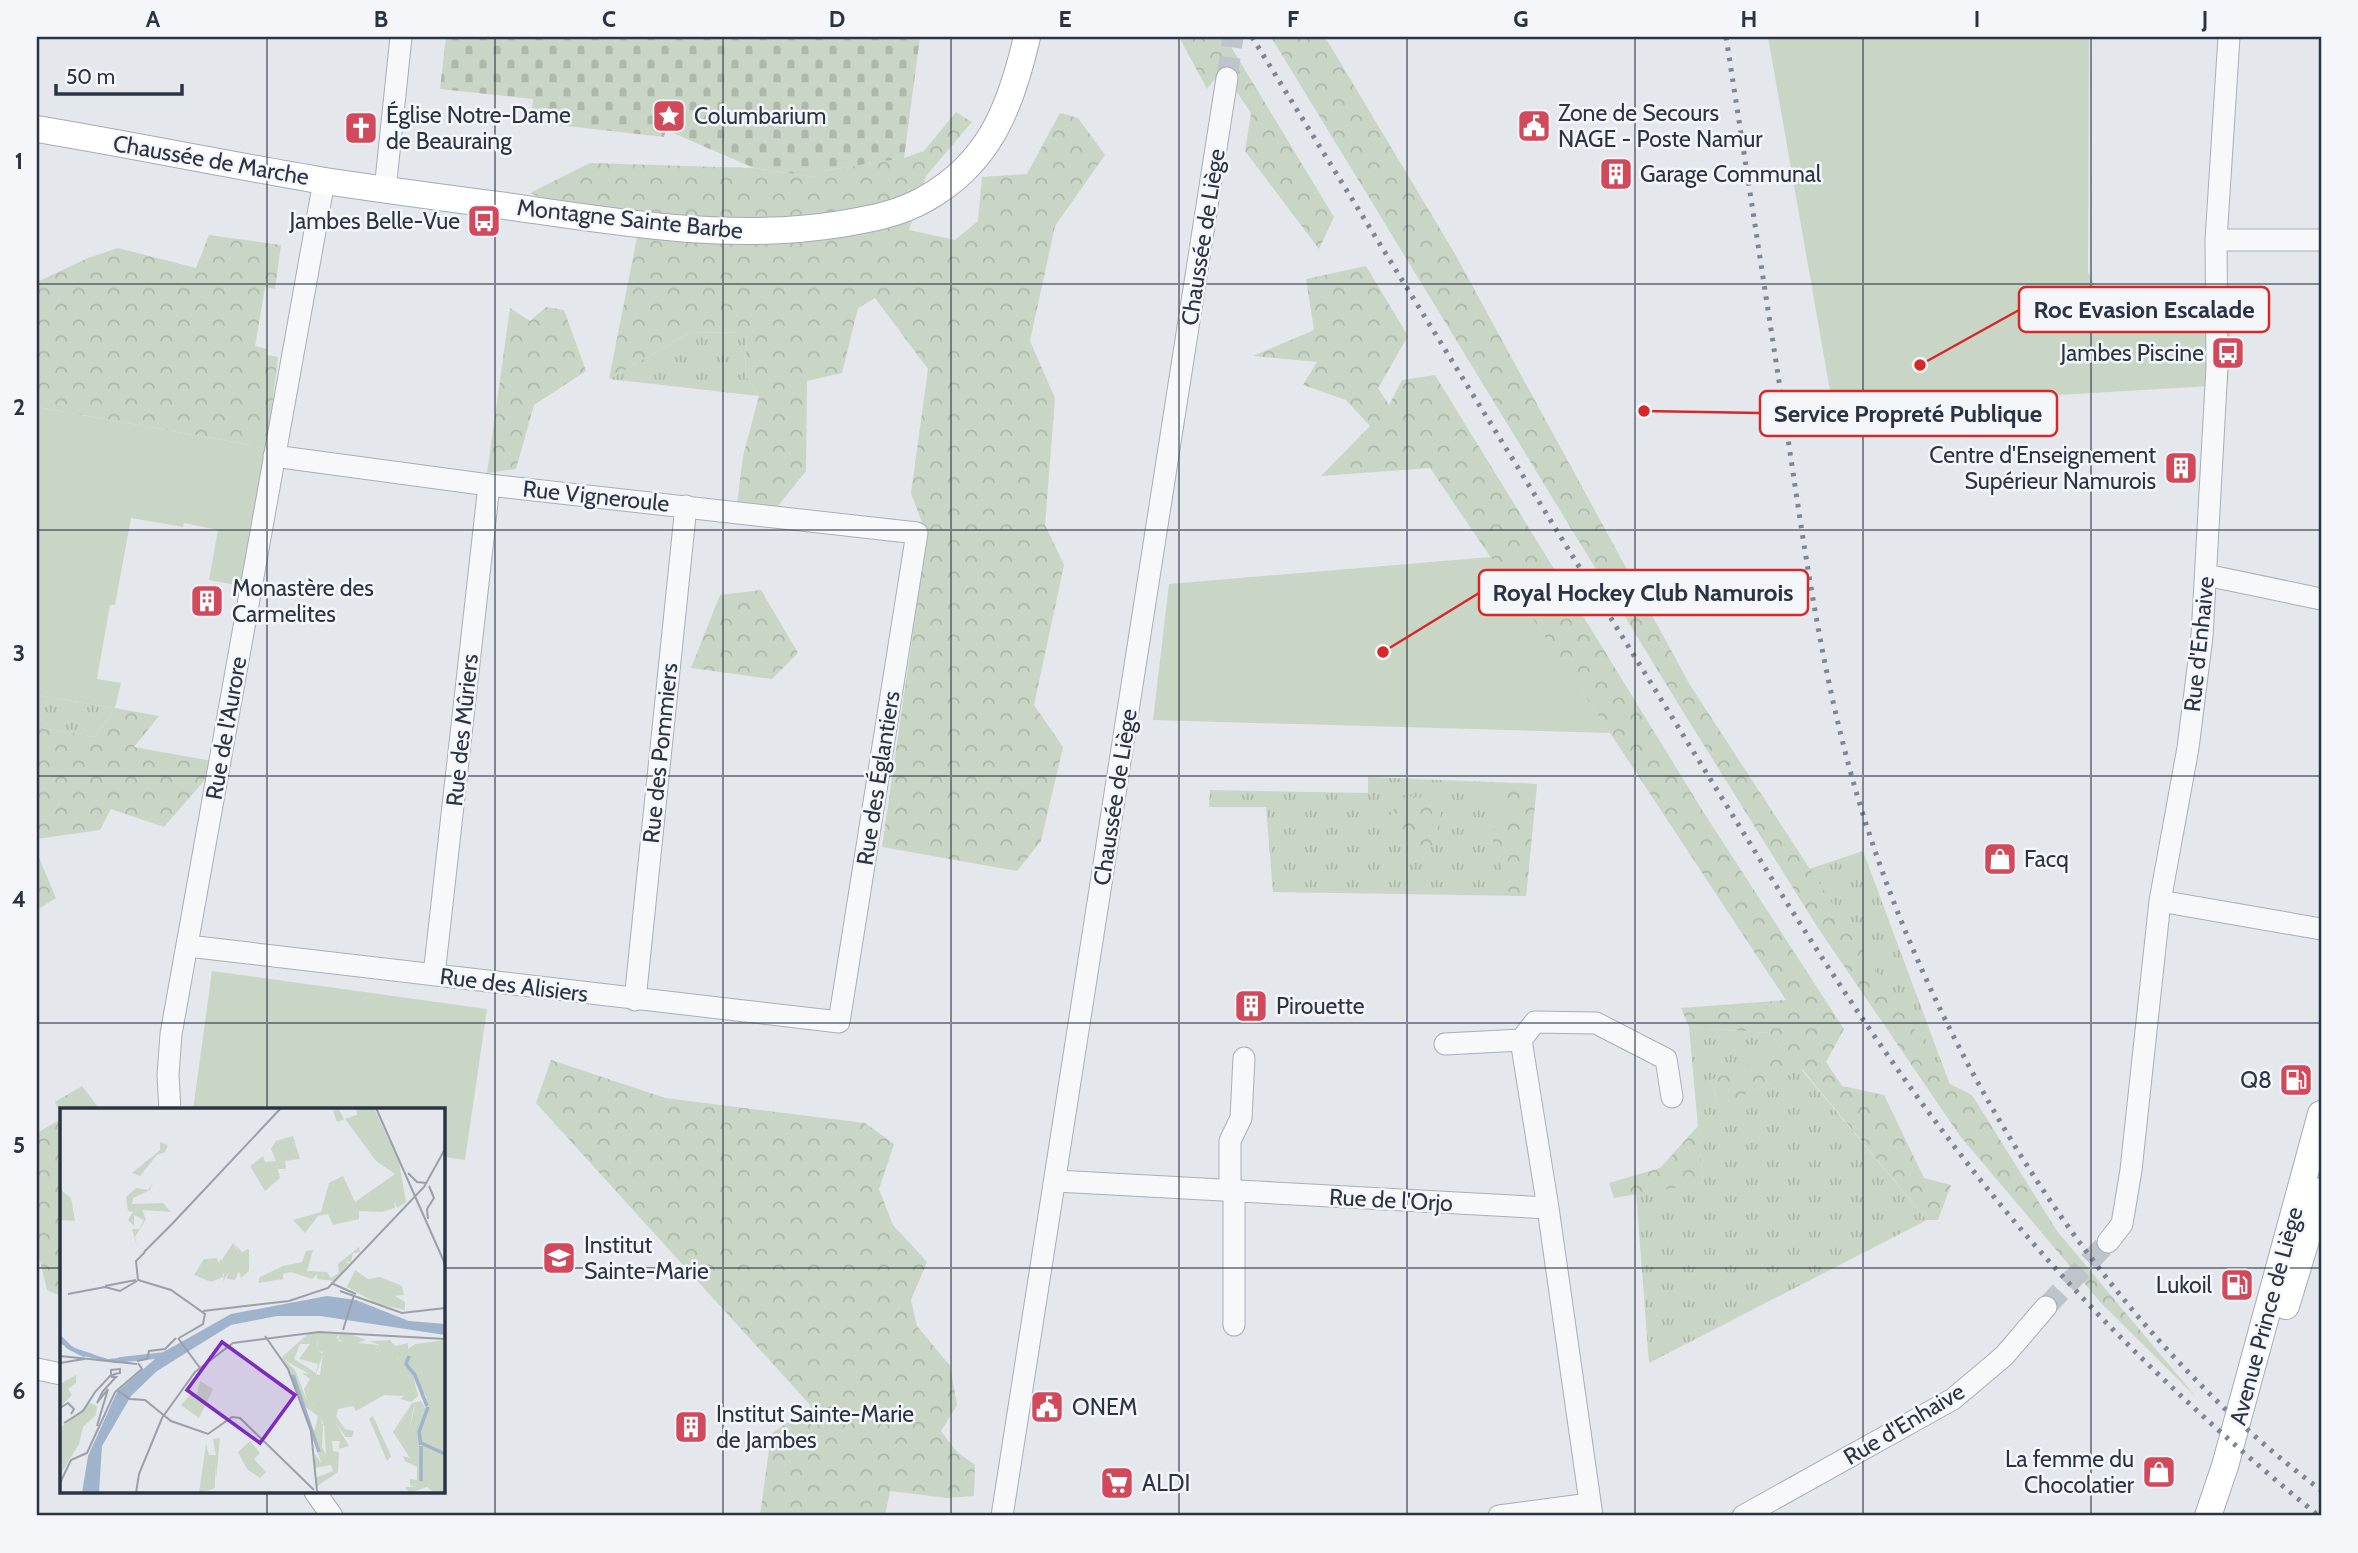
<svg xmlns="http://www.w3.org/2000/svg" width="2358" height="1553" viewBox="0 0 2358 1553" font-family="Cabin,sans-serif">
  <defs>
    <pattern id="grass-tufts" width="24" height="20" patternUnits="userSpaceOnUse" patternTransform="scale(1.75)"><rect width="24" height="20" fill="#c9d6c5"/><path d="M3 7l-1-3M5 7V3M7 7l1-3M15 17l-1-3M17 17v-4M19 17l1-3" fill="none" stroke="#adb8ab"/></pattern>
    <pattern id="forest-crowns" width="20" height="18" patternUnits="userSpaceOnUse" patternTransform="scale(1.75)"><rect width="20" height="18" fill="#c9d6c5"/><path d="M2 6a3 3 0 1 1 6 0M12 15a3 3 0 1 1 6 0" fill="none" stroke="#adb8ab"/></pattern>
    <pattern id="cemetery-stones" width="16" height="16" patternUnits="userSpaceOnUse" patternTransform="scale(1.75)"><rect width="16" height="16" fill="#c9d6c5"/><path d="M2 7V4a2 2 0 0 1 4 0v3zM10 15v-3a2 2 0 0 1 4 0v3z" fill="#adb8ab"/></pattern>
  </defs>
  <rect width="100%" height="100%" fill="#e4e7ec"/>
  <path fill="url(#grass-tufts)" d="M691,332L747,333L745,374L759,396L609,379Z
    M37,695L115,708L95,737L37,727Z
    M1368,777L1537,784L1526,896L1273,892L1266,807H1209L1210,790L1368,793Z
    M1863,851L1950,1085L1809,869Z
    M1689,1027L1769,1033L1785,1051L1711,1080L1719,1106L1801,1069L1927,1220L1649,1363L1636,1192L1703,1183Z"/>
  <path fill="url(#forest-crowns)" d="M1179,37H1225L1334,217L1319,249L1245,151L1251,113L1222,70L1207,89Z
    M1271,37H1325L1455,254L1690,685L1950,1084L1972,1095L2057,1231L2196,1397L2102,1304L1960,1136L1818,928L1685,715Z
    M956,112L972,122L926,176L909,230L955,240L978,221L982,177L1027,174L1060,113L1078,118L1105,155L1055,226L1030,341L1055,398L1045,525L1064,565L1034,705L1063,747L1041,841L1017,871L882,847L927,536L911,493L928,369L875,298L858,308L842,373L807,381L806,471L761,527L736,512L743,456L759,396L745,374L747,333L691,332L609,379L637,237L530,193L590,163L754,168L815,177L816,172L904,158L924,151Z
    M209,235L281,245L275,289L265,287L255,346L267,349V355L278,357L267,448L37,407V282L88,258L118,248L196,268Z
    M1366,266L1408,336L1378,388L1389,405L1402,380L1435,375L1704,813L1844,1029L1826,1062L1842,1086L1884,1095L1924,1178L1951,1185L1938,1220H1927L1802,1069L1719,1106L1711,1080L1784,1050L1769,1033L1689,1027L1681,1008L1786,1000L1610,733L1430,468L1321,476L1370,426L1346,400L1303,385L1317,362L1253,356L1314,330L1306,279Z
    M546,307L564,310L586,371L534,405L516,469L487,473L510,308L530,321Z
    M761,590L798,653L772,679L691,668L720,595Z
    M115,708L159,716L134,747L212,761L209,775L164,827L111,809L100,830L37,839V727L95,737Z
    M1483,782L1537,784L1526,896H1510L1491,834L1517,804L1496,805Z
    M1403,795L1442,801L1438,844L1412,853L1384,825Z
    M37,853L56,898L37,910Z
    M551,1060L665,1098L865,1123L894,1144L879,1189L893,1225L927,1262L911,1300L917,1326L950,1366L957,1405L941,1431L957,1452L975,1465L974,1496L947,1498L890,1491L885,1516H760L771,1434L811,1406L536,1103Z
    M82,1086L100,1110H61V1115L55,1102Z
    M61,1119V1296L47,1290L37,1249V1133Z
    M1698,1126L1703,1183L1614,1198L1609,1183L1660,1168Z"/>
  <path fill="url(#cemetery-stones)" d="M446,37H920L904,158L816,172L815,177L754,168L666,130L664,137L531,122L533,99L440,89Z"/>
  <path fill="#c9d6c5" d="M1768,37H2089L2088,272L2098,292L2232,295L2228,385L1833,408Z
    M37,407L267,448L241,586L209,580L218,530L184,523L183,527L131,518L115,605H110L97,679L121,683L115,708L37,695Z
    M1491,557L1610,733L1153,720L1169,584Z
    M212,971L487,1009L465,1160L443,1157V1110H193Z"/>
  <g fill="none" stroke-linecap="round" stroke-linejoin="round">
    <path stroke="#bfc3cb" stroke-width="21" stroke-dasharray="21 10" stroke-linecap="butt" d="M1227,78L1233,37
      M2046,1307L2108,1242"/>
    <defs>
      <path id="minor" d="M385,190L401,37
        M2216,240H2321
        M2206,575L2321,599
        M2160,901L2321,929
        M188,946L839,1022L917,533L489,485L274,456
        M434,975L489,485
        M635,1000L686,506
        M1521,1040L1535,1022L1596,1023L1666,1059L1672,1097
        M1445,1044L1521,1040L1548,1208
        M170,1110L168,1075L171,1034L324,181
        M1056,1181L1548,1208L1592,1516
        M1230,1191V1141L1241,1118L1244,1058
        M2108,1242L2122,1224L2131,1170L2160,901L2188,748L2202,636L2217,367L2216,240L2229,37
        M1234,1325V1191
        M37,1369L61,1374
        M315,1492L332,1516
        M1002,1516L1227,78
        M1499,1516L1590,1504
        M1743,1516L1953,1399L2004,1356L2046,1307"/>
      <path id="major" d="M37,129C133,145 229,165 325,181C385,190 445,198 506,206C617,222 729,242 841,224C870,219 899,214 925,199C990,163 1011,106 1027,37
        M2286,1306L2321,1191
        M2208,1516L2225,1466L2321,1114"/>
    </defs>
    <use href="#minor" stroke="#a9aeb7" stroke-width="23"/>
    <use href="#major" stroke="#a3abb8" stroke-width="28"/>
    <use href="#minor" stroke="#f7f8fa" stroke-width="21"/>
    <use href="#major" stroke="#fff" stroke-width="26"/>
    <path stroke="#7d8696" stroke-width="5" stroke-dasharray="3.5 7" stroke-linecap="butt" d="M1252,37L1772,879C1832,975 1894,1069 1964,1159C2067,1293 2189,1410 2319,1516
      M1726,37C1747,171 1767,305 1788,439C1806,559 1823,681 1858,798C1936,1058 2102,1327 2321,1490"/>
  </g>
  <path fill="none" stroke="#2b3445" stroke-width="2" stroke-opacity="0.55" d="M267,37V1110M495,37V1516M723,37V1516M951,37V1516M1179,37V1516M1407,37V1516M1635,37V1516M1863,37V1516M2091,37V1516M37,284H2321M37,530H2321M37,776H2321M37,1023H2321M37,1268H61M443,1268H2321M267,1492V1516"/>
  <defs>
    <symbol id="sight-square" viewBox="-11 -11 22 22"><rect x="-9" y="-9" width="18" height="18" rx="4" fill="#d1495b" stroke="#f4f6f9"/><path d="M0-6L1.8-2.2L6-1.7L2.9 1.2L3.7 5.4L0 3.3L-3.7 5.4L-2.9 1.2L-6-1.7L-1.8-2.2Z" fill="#fff"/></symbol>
    <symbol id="civic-square" viewBox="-11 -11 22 22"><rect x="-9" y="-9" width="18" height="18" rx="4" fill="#d1495b" stroke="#f4f6f9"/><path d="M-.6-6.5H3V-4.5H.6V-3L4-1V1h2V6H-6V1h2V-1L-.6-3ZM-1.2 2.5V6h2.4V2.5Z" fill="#fff"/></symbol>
    <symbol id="church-square" viewBox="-11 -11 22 22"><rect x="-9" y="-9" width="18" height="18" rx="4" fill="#d1495b" stroke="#f4f6f9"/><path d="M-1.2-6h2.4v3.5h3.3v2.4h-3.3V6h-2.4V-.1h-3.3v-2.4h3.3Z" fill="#fff"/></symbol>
    <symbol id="building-square" viewBox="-11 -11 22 22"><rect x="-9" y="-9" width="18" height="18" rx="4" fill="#d1495b" stroke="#f4f6f9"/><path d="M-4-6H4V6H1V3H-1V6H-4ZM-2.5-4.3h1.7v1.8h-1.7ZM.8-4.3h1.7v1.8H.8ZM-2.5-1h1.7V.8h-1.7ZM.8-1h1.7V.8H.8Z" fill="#fff"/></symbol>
    <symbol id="bus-square" viewBox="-11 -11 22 22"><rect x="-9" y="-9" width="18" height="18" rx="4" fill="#d1495b" stroke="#f4f6f9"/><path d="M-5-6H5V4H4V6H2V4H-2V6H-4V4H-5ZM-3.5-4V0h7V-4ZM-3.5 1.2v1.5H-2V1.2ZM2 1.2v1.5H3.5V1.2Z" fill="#fff"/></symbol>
    <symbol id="shop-square" viewBox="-11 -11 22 22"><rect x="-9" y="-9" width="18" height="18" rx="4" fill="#d1495b" stroke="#f4f6f9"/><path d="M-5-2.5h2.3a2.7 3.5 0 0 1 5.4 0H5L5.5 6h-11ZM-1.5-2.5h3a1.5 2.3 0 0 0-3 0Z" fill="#fff"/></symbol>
    <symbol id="fuel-square" viewBox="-11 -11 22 22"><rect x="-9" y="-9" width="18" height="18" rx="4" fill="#d1495b" stroke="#f4f6f9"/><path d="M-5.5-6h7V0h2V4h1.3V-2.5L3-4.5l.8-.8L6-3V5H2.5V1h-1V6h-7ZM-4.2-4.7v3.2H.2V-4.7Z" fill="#fff"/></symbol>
    <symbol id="school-square" viewBox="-11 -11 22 22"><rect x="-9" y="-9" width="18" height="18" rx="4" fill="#d1495b" stroke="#f4f6f9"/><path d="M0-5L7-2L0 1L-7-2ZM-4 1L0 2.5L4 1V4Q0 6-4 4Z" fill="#fff"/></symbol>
    <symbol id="supermarket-square" viewBox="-11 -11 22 22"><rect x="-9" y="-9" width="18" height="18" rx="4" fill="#d1495b" stroke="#f4f6f9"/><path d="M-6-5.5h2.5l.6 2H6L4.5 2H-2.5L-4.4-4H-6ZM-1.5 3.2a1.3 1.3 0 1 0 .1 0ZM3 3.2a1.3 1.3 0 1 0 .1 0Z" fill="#fff"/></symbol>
  </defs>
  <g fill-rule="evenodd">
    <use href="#sight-square" x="650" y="97" width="38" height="38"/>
    <use href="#civic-square" x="1515" y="107" width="38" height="38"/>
    <use href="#church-square" x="342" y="109" width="38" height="38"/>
    <use href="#building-square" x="1597" y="155" width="38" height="38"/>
    <use href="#bus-square" x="465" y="202" width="38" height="38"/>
    <use href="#bus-square" x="2209" y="334" width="38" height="38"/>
    <use href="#building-square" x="2162" y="449" width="38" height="38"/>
    <use href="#building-square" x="188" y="582" width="38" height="38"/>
    <use href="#shop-square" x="1981" y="840" width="38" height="38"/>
    <use href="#building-square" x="1232" y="987" width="38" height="38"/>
    <use href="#fuel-square" x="2277" y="1061" width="38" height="38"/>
    <use href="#school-square" x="540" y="1239" width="38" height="38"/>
    <use href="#fuel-square" x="2218" y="1266" width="38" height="38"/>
    <use href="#civic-square" x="1028" y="1388" width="38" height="38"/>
    <use href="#building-square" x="672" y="1408" width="38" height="38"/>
    <use href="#shop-square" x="2140" y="1453" width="38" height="38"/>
    <use href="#supermarket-square" x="1098" y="1464" width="38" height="38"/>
  </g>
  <g text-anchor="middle" stroke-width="5" stroke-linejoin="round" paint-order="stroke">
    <g font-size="23" fill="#2b3445" stroke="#f4f6f9" text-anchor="start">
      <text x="1558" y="121">Zone de Secours<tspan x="1558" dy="26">NAGE - Poste Namur</tspan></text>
      <text x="386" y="123">Église Notre-Dame<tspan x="386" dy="26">de Beauraing</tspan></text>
      <text x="694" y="124">Columbarium</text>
      <text x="1640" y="182">Garage Communal</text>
      <text x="460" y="229" text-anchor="end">Jambes Belle-Vue</text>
      <text x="2204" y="361" text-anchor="end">Jambes Piscine</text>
      <text x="2156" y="463" text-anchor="end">Centre d'Enseignement<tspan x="2156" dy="26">Supérieur Namurois</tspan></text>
      <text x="232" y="596">Monastère des<tspan x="232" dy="26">Carmelites</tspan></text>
      <text x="2024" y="867">Facq</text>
      <text x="1276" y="1014">Pirouette</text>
      <text x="2272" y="1088" text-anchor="end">Q8</text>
      <text x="584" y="1253">Institut<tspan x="584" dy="26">Sainte-Marie</tspan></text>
      <text x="2212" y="1293" text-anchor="end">Lukoil</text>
      <text x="1072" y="1415">ONEM</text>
      <text x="716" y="1422">Institut Sainte-Marie<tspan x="716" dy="26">de Jambes</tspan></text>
      <text x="2134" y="1467" text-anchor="end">La femme du<tspan x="2134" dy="26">Chocolatier</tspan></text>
      <text x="1142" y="1491">ALDI</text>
    </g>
    <g font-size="23" fill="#2b3445" stroke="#f4f6f9">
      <text transform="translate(211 160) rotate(10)" y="8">Chaussée de Marche</text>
      <text transform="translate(630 219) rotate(6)" y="8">Montagne Sainte Barbe</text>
      <text transform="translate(1203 237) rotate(-81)" y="8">Chaussée de Liège</text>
      <text transform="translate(596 496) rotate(6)" y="8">Rue Vigneroule</text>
      <text transform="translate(2199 644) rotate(-84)" y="8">Rue d'Enhaive</text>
      <text transform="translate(226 728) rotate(-80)" y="8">Rue de l'Aurore</text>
      <text transform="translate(462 730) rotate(-84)" y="8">Rue des Mûriers</text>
      <text transform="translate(660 753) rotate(-84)" y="8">Rue des Pommiers</text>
      <text transform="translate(878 778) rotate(-81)" y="8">Rue des Églantiers</text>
      <text transform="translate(1115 797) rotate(-81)" y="8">Chaussée de Liège</text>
      <text transform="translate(514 985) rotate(7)" y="8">Rue des Alisiers</text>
      <text transform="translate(1391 1200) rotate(3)" y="8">Rue de l'Orjo</text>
      <text transform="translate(2266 1316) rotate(-75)" y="8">Avenue Prince de Liège</text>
      <text transform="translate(1904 1424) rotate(-31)" y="8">Rue d'Enhaive</text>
    </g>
  </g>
  <g transform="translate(60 1108)">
    <rect width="385" height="385" fill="#e4e7ec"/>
    <path d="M278,0L284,11L297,7L296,0H314L339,54L346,94L337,100L334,93L335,100L322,104L299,103V111L273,117L268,106L258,108L245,125L233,112L261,104L269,75L283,68L295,94L335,66L316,53L285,11L277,14L273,3ZM233,28L240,51L225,53L226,61H218L220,70L205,83L190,58L203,48L205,54L216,53L211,41L216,33ZM173,135L179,145L163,174L164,166L158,158ZM275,226L279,233L318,237L315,243L337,248L344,288L324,287L296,303L293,298L278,301L275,314L289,338L279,341L280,333H272L273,343L279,344L278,364L256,379L257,369L273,363L271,357L255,360V346L261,355L266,347L264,316L252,294L247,293L244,281L250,271L242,265L260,267L263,244L257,243L258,230ZM361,293L366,302L363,317L356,315L350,319L355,298L339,319L352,295ZM313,308L331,348L327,353L309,310ZM340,325L354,329L358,338L361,354L360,372L355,379L350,377V371L357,372V359L345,353L343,348L350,350L349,332L337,330ZM190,333L200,345L194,351L206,364L200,370L187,361L178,344ZM155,356V380L141,385L145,358Z" fill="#c9d6c5"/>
    <path d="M100,34L108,37L105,44L97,47L80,68L72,65L100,42ZM93,75L90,82L73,90L72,96L103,95L111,104L82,102L86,111L75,129L77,138L72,121H79L84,112L74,107V118L68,112L73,104L68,103L66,89L76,80L88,82ZM0,81L11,90L15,113L0,112ZM175,136L182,144L189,141V163L181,170L179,163L175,172L167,171L171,151L179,145ZM299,139L300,144L293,145L291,154L286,153L289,156L274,173L257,171V166L252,171L231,164L223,166V171L198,175L200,169L223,158L242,154L246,143L253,142L247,163L267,164L271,170L279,165L278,156ZM157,150L159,155L161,150L163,169L151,174L134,167L144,151ZM295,162L308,171L320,169L342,178L344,187L335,188L345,194V202L318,196L287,179ZM250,224L290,226L306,232L291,237L278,231L279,227L273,231L258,230L257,242L263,246L255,269L226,253L235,262L247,293L250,292L260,305L262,316L274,314L275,307L285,321L294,323L292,329H286L275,314L263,317L262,339L266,347L261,355L253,328L258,308L244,298L252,323L222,249ZM240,236H250L239,251L258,256L256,265L234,251ZM330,232L335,238L348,235V241L355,236L385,232V385H374L367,379L349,385L345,379H355L360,372L361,354L358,338L359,353L350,350L333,324L351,296L339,319L354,297L350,319L356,314L363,317L367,290L353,267L358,288L351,294L340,291L344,288L335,261L338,250L315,243L319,237L310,233ZM16,267V275L8,281L12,287L0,299V276ZM30,295L37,298L36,307L23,319L19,336L0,367V320ZM160,330L156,371L155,356L146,358L145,377L141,385H139L146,336L149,347H156L153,331Z" fill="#c9d6c5" fill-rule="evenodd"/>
    <path d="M140,273L153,281L139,310L121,297L131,286L137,287Z" fill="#c9d6c5"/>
    <path d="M267,188L296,192L349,213L385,216V227L260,208H217L171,217L98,262L71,288L42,338L39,385H22L28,348L57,284L95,251L55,255L19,247L6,240L0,227L12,240L48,251L100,246L171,206Z" fill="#9fb4cc"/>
    <path fill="none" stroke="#9fb4cc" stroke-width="3.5" d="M0,229L12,241L33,248M0,233L25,248M349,248L346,256L354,266M59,251L103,246L120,237M354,265L367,298M233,267L259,344M68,287L89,266L124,244M361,335L385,346M361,337L359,324L368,299M361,338V373"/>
    <path fill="none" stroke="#9a9fa9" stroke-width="2" d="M316,0L385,156M348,65L357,74L366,75M368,111L367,101L374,90L369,78M112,116L221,0M84,144L113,115M85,144L76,153L78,172L111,182L145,206L143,216L119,230M271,175L296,186M45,178L76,172M280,183L342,205L385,200M8,186L45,179L60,183L77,173M143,203L229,193L268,180L364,79L385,41M283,222L294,187M205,228L228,261L251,323L257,383M118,230L140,260M0,248L77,256M77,253L87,251L89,243L105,241L116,230M0,255L24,251M57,282L70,291L85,292L111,313L148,326L172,309L180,310L254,382M0,300L8,295L14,301L11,306M4,315L23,303L35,284L50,268H51L55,266L60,265V261L51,262V266L52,268V269H56L43,283L37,295L48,281L37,318M0,375L11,352L27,345L55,284L82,261L78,255M76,385L79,366L102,310L135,264L173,235L259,224L385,231"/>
    <path fill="#7b2cbf" fill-opacity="0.15" stroke="#7b2cbf" stroke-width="3.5" d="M162,234L235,287L200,335L127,282Z"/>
    <rect width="385" height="385" fill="none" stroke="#2b3445" stroke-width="3.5"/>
  </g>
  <path fill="none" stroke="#d62828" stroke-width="2.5" d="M1920 365L2019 310M1644 411L1760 413M1383 652L1479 593"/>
  <g fill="#d62828" stroke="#f4f6f9" stroke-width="2.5">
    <circle cx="1920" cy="365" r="7"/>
    <circle cx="1644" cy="411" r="7"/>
    <circle cx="1383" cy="652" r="7"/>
  </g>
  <g fill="#f4f6f9" stroke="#d62828" stroke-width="2.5">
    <rect x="2019" y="287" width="250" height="45" rx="7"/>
    <rect x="1760" y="391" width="297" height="45" rx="7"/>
    <rect x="1479" y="570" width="329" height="45" rx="7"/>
  </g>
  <g font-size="24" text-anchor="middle" font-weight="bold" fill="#2b3445">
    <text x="2144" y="318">Roc Evasion Escalade</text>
    <text x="1908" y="422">Service Propreté Publique</text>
    <text x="1643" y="601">Royal Hockey Club Namurois</text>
  </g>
  <rect width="2358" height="1553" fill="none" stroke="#f4f6f9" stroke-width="77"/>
  <path d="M56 84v10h126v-10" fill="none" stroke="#2b3445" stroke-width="3.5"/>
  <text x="66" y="84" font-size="21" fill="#2b3445" stroke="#f4f6f9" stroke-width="5" paint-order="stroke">50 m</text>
  <rect x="38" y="38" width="2282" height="1476" fill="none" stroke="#2b3445" stroke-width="2.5"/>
  <g font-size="23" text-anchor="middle" font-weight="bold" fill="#2b3445">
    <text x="153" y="27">A</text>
    <text x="381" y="27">B</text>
    <text x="609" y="27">C</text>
    <text x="837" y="27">D</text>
    <text x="1065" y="27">E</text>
    <text x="1293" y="27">F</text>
    <text x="1521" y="27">G</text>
    <text x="1749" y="27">H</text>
    <text x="1977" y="27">I</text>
    <text x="2205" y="27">J</text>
    <text x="19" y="169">1</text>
    <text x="19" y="415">2</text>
    <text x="19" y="661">3</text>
    <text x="19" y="907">4</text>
    <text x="19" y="1153">5</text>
    <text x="19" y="1399">6</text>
  </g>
</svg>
